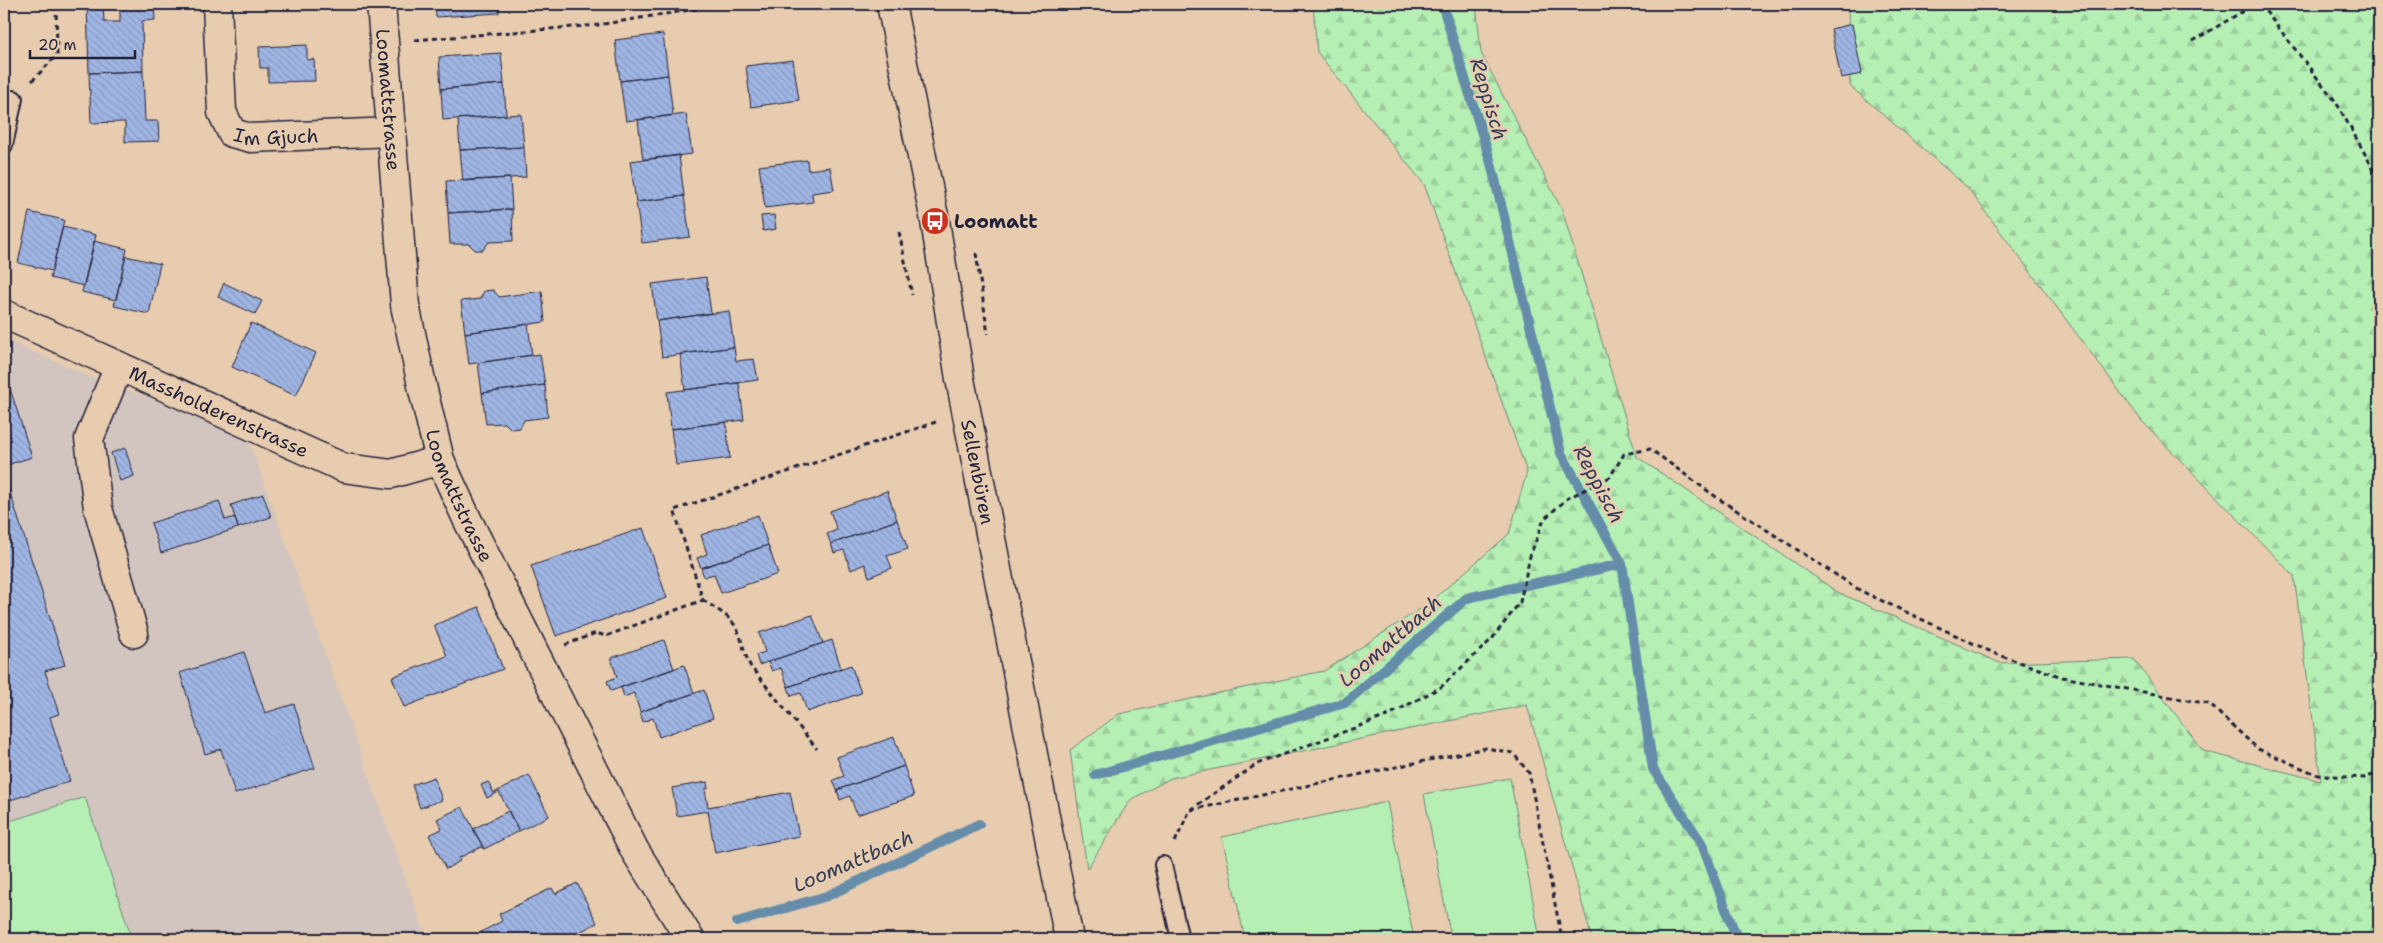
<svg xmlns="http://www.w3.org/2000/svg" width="2383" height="943" viewBox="0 0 2383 943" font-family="'Shantell Sans',sans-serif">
  <defs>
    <pattern id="forest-firs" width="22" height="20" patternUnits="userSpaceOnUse" patternTransform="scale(1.25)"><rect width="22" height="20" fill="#b5efb4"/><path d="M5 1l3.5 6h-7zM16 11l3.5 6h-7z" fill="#9bcd9c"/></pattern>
    <pattern id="building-back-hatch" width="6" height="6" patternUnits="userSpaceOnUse" patternTransform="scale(1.25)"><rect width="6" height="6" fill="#9fb5e3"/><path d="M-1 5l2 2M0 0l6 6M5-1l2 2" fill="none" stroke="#899bc4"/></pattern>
  </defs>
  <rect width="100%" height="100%" fill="#e8ccaf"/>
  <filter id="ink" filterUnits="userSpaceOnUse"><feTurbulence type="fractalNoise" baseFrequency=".02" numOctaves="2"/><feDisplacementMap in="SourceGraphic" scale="10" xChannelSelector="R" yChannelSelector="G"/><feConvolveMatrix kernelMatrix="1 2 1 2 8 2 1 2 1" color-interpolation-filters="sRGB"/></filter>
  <g filter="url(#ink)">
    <path fill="#d2c5bf" d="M4,339L89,376L246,432L427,939H4Z"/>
    <path fill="url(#forest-firs)" stroke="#6c8878" d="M1313,4H1476L1481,53L1562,210L1637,457L1839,593L2000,663L2134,659L2203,751L2321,781L2294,576L2141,420L1967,187L1850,86L1848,4H2379V939H1592L1527,705L1171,778L1130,800L1087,869L1070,750L1119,714L1324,671L1428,604L1509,534L1527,472L1424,184L1317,52Z"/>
    <path fill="#b5efb4" stroke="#6c8878" d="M1510,778L1540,939H1451L1424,794Z
      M85,797L132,939H4V823Z
      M1387,802L1414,939H1245L1222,837Z"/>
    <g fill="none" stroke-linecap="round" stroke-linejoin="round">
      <path stroke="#658daa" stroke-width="10" d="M1442,4L1491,163L1561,453L1622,564L1653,769L1702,844L1737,939
        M1095,775L1345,703L1467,598L1622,564
        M737,922L827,896L979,824"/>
    </g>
    <path fill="url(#building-back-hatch)" stroke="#22223b" d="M87,4H103L104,22H120V4H154L155,20L142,21L143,71L89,73Z
      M435,4H499V13L436,17Z
      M1852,24L1862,74L1841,78L1831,29Z
      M663,34L668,75L620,81L615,40Z
      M307,45V60L314,59L315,81L268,82V68H260L259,47Z
      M501,53L504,84L441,89L439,57Z
      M793,60L799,100L751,107L746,66Z
      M143,71L145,121H158L159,141L125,142V122L91,123L89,73Z
      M668,75L673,115L626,121L620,81Z
      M504,84L506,115L443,120L441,89Z
      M521,114L524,147L460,150L458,119Z
      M686,114L692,154L643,160L638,120Z
      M524,147L526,177L463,181L460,150Z
      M679,155L684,196L636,202L630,161Z
      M807,160L808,170L830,167L834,190L812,193L813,202L765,208L759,166Z
      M510,178L512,209L448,213L446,181Z
      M684,196L690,237L642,243L636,202Z
      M512,209L513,241L489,242L483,250H475L469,244H450L448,213Z
      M29,212L64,220L52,271L18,263Z
      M774,215L776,229L763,231L761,216Z
      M63,227L96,235L84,286L50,278Z
      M94,241L127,249L116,300L82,292Z
      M126,256L160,264L149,314L114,306Z
      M706,277L711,313L657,321L652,284Z
      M224,283L262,301L255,314L218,297Z
      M493,290L499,297L542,291L545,322L465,333L461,301L480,299L484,291Z
      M729,311L734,347L662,357L657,321Z
      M251,323L316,353L296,396L232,367Z
      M528,324L532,355L469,364L465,333Z
      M734,347L736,361L754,359L758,380L685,390L680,354Z
      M540,354L545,385L482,393L478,363Z
      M4,370L32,457L4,466Z
      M739,383L744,420L671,429L667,392Z
      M545,385L548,417L524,420L520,428L511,429L505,423L486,424L482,393Z
      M726,422L730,458L676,465L671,429Z
      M125,448L134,476L120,481L111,453Z
      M7,483L65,665L45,671L59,714L50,717L70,781L4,802V484Z
      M887,491L897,520L831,544L827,534L837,530L830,511Z
      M263,494L271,517L238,528L231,505Z
      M219,501L225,520L235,517L238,528L161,553L151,523Z
      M758,515L768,545L701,568L697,558L707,554L701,535Z
      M897,520L908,549L887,556L892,568L869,577L865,564L851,570L844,550L834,553L831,544Z
      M643,528L667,598L556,636L531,566Z
      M768,545L778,574L721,593L714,574L704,577L701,568Z
      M479,607L503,669L404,707L392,677L447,656L434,625Z
      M812,615L823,643L759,665L756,655L765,652L759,633Z
      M664,640L674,669L611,691L607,681L617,677L611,658Z
      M832,640L841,668L788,687L781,668L772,671L768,662Z
      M244,652L265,713L294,704L315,768L235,794L221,749L205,754L180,673Z
      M684,665L694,693L640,712L634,693L624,697L621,687Z
      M851,665L861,693L807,712L801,693L791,696L788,687Z
      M704,690L713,718L659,737L653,718L643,722L640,712Z
      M894,737L904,766L837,790L833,780L844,776L837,757Z
      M904,766L914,796L857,815L850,796L840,800L837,790Z
      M529,775L549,816L519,831L499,792L487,798L481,785L488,782L494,793Z
      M434,777L442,800L420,808L412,785Z
      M707,782L708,789H705L708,807L790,792L799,836L715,853L708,811L677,816L672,788Z
      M462,807L484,849L481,847L459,858L460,861L446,869L429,835L442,829L437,819Z
      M508,811L519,831L484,849L473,829Z
      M577,883L597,923L566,939H484L481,932L502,921L499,914L552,888L555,894Z"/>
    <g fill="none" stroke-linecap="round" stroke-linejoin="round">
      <defs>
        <path id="lane" d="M4,145L14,99
          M1163,865L1180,939"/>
        <g id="street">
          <path id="s1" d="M217,4L222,112L232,133L251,138L392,132"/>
          <path id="s2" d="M381,4L405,305L423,390L440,460L467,519L635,851L690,939"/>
          <path id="s3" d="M4,314L344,468L391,474L440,460"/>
          <path d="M119,366L89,439L98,508L134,633"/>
        </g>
        <g id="secondary">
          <path id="s4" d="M891,4L935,221L960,379L1069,939"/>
        </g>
      </defs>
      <use href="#lane" stroke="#22223b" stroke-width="20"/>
      <use href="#street" stroke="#22223b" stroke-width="31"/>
      <use href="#secondary" stroke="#22223b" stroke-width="31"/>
      <path stroke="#22223b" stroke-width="3" stroke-dasharray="5 4" stroke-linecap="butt" d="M2260,4L2336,102L2379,179
        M415,40L598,25L726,4
        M2193,41L2255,4
        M32,81L57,55L56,4
        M899,232L912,295
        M976,253L988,334
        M703,600C714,608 731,616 737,629C743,641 744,655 751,667L817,749
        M565,645L596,633L606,636L703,600L674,510L936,422
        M1191,810L1486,748L1513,753L1529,773L1562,939
        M1175,842L1190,810L1257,764L1387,716L1441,687L1492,639L1520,602L1530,556L1544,519L1568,498L1610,477L1624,454L1650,449L1719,499L1861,591L1996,654L2062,677L2209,704L2258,749L2318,775L2364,778L2379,773"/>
      <use href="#lane" stroke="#e8ccaf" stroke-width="16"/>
      <use href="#street" stroke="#e8ccaf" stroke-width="28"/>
      <use href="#secondary" stroke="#e8ccaf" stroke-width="28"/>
    </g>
  </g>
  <defs>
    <symbol id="bus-disc" viewBox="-11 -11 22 22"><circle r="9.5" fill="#c8321e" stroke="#e8ccaf"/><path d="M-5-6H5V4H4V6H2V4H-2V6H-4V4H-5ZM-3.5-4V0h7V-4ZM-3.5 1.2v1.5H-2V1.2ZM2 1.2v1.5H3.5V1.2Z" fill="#fff"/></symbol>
  </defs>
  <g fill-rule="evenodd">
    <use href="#bus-disc" x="919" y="205" width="32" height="32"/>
  </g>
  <g text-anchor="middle" stroke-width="5" stroke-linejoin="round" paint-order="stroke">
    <g font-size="19" fill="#22223b" stroke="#e8ccaf">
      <text dy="7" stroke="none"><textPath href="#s2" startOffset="96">Loomattstrasse</textPath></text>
      <text dy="7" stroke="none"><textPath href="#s1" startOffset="176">Im Gjuch</textPath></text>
      <text dy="7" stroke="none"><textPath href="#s3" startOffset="236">Massholderenstrasse</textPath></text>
      <text dy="7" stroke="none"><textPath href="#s4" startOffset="476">Sellenbüren</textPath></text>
      <text dy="7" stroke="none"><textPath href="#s2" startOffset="501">Loomattstrasse</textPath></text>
    </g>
    <g font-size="19" font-weight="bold" fill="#22223b" stroke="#e8ccaf" text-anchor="start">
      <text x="954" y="228">Loomatt</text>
    </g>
    <g font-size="20" font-style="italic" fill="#333d57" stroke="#e8ccaf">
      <text transform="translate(1489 99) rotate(73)" y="7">Reppisch</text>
      <text transform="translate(1599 484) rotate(62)" y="7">Reppisch</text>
      <text transform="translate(1390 641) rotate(-41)" y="7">Loomattbach</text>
      <text transform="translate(853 861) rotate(-23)" y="7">Loomattbach</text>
    </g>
  </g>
  <rect width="2383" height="943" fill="none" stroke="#e8ccaf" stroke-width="20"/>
  <rect x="10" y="10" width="2363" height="923" fill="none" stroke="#22223b" stroke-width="2" filter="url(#ink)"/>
  <path d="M30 50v8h105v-8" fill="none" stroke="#22223b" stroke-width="2.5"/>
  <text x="38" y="50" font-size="15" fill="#22223b" stroke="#e8ccaf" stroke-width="4" paint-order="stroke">20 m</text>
</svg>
